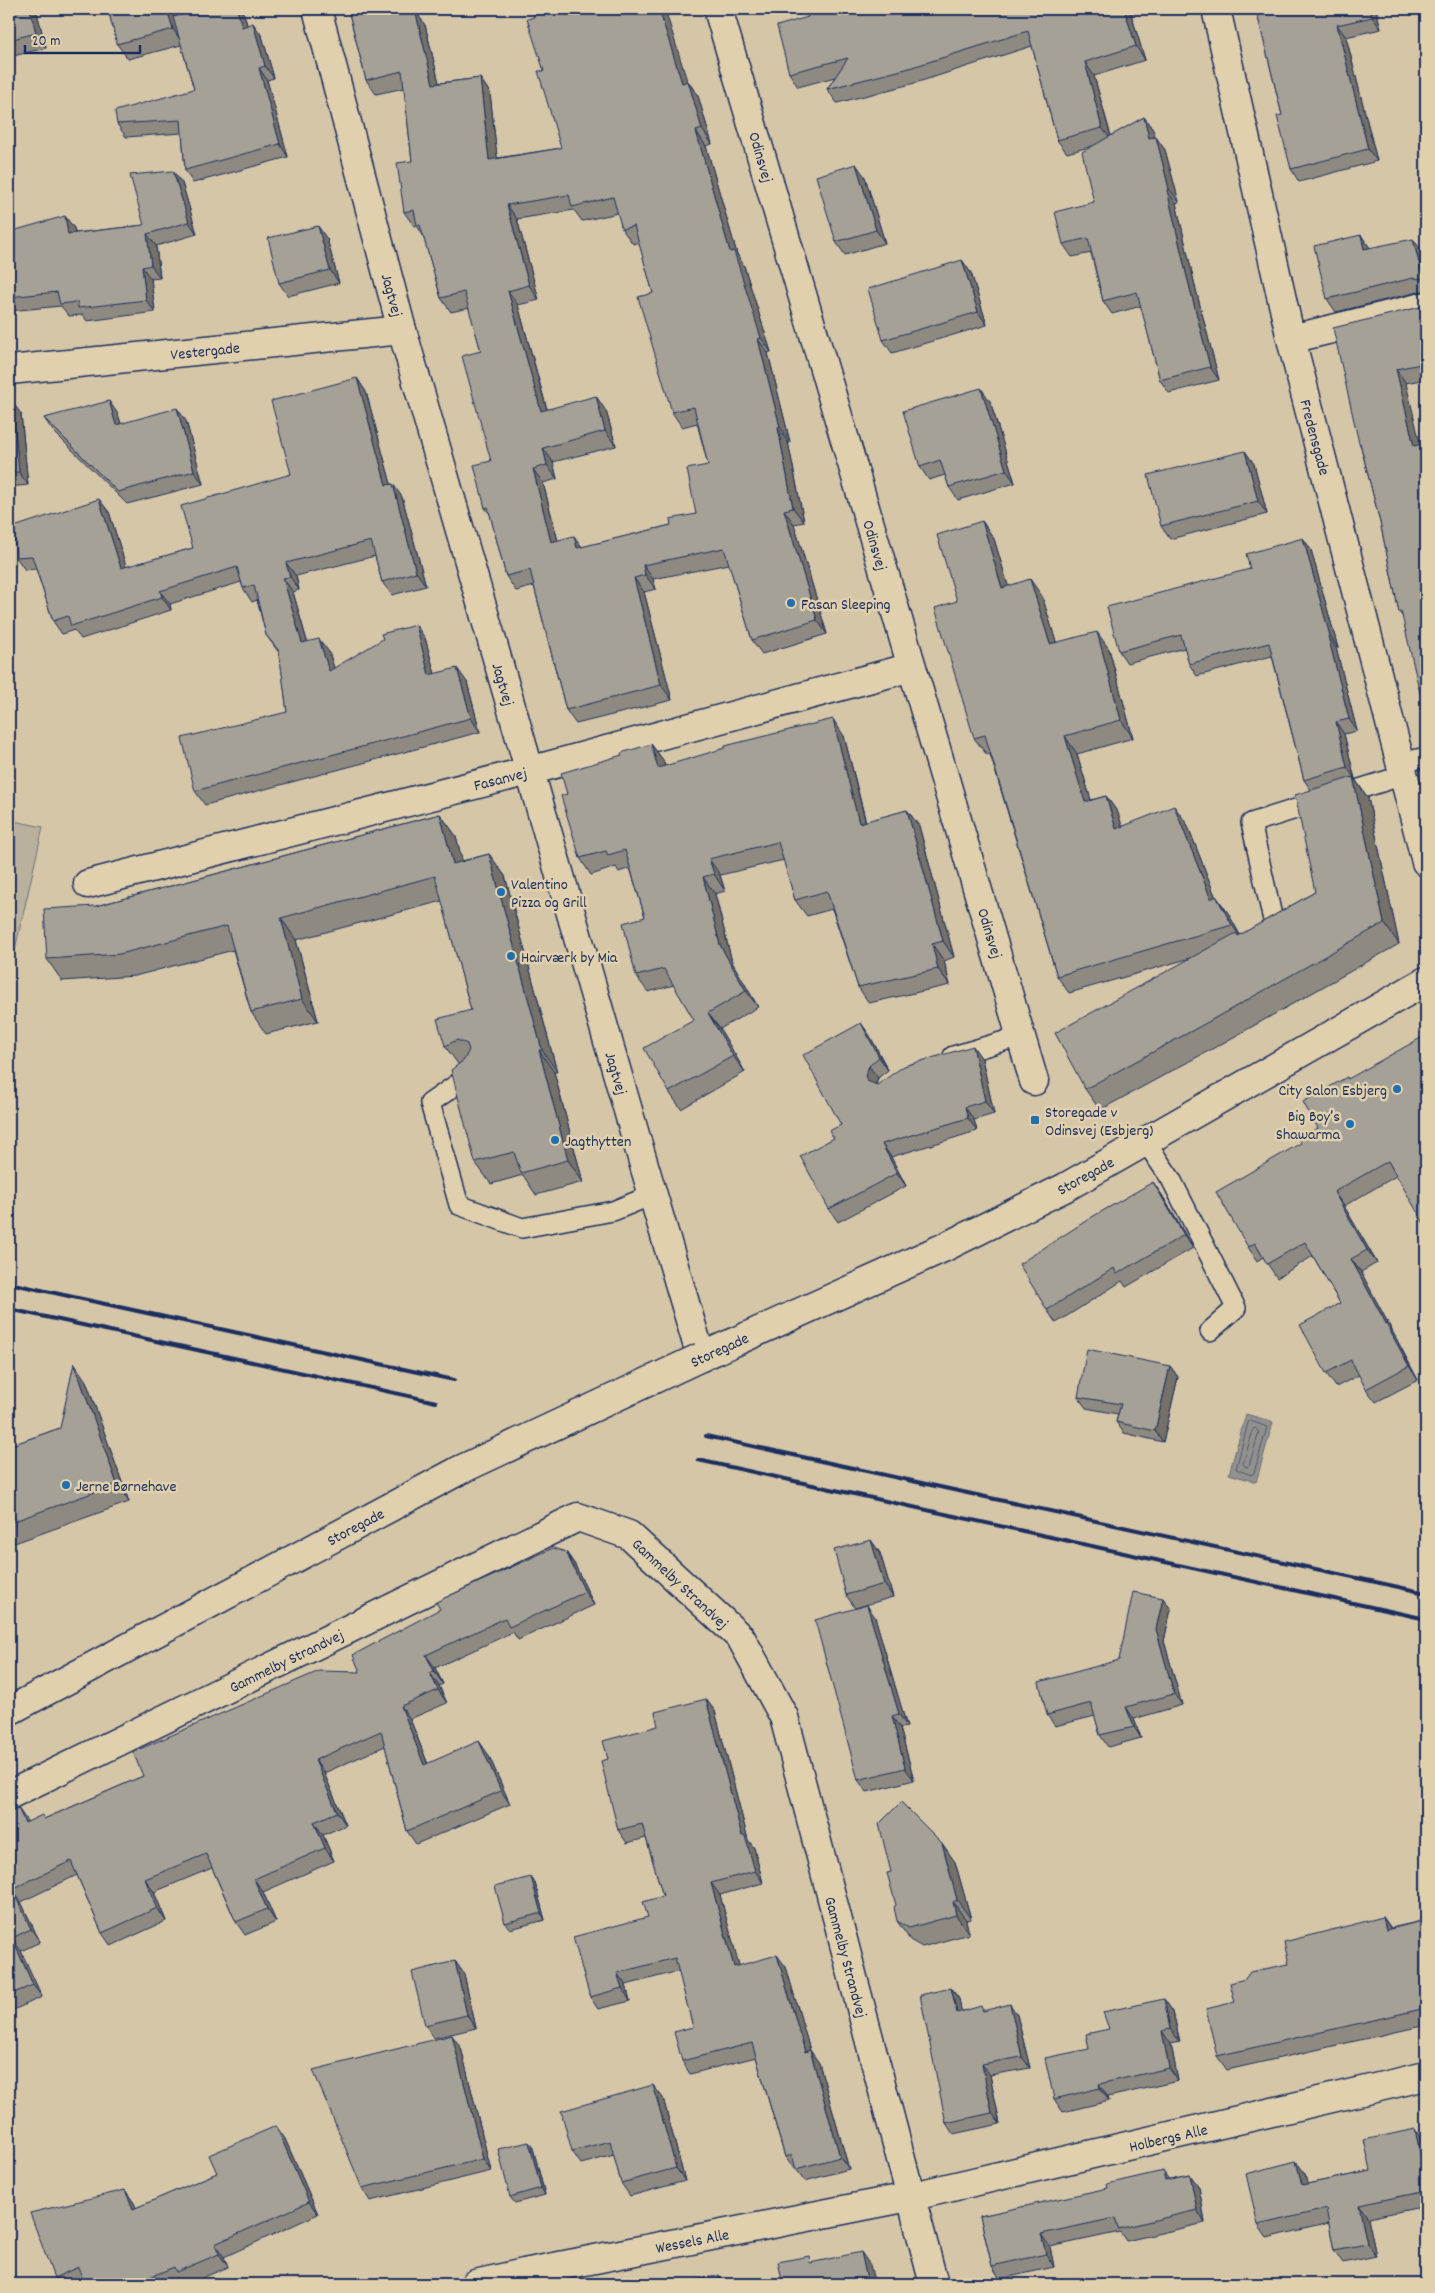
<svg xmlns="http://www.w3.org/2000/svg" width="1435" height="2293" viewBox="0 0 1435 2293" font-family="Dekko,sans-serif">
  <rect width="100%" height="100%" fill="#d5c6a8"/>
  <filter id="ink" filterUnits="userSpaceOnUse"><feTurbulence type="fractalNoise" baseFrequency=".02" numOctaves="2"/><feDisplacementMap in="SourceGraphic" scale="10" xChannelSelector="R" yChannelSelector="G"/><feConvolveMatrix kernelMatrix="1 2 1 2 8 2 1 2 1" color-interpolation-filters="sRGB"/></filter>
  <g filter="url(#ink)">
    <path fill="#b9b09d" stroke="#6a707e" d="M9,820L43,827L9,976Z"/>
    <path fill="#93918e" stroke="#636a7b" d="M1246,1414L1273,1422L1256,1482L1229,1474Z"/>
    <g fill="none" stroke-linecap="round" stroke-linejoin="round">
      <path stroke="#4b5671" stroke-width="1" d="M1251,1421L1267,1427L1254,1473L1251,1475L1236,1469L1248,1423Z
        M1255,1428L1259,1432L1249,1466L1246,1467L1243,1464L1253,1430Z"/>
      <defs>
        <path id="service" d="M1401,763L1426,757
          M1273,920L1251,823L1404,775
          M953,1056L1021,1036
          M473,1073L430,1103L459,1205L522,1228L613,1211L652,1195
          M1145,1141L1171,1179L1236,1308L1210,1331"/>
        <path id="minor" d="M718,9L1034,1081
          M1216,9L1291,339L1426,862
          M1291,339L1426,306
          M9,370L402,330
          M88,884L529,771L912,667
          M9,1795L578,1517L629,1535L741,1638L784,1717L934,2284
          M475,2284L524,2273L909,2197L1426,2076"/>
        <path id="tertiary" d="M317,9L402,330L636,1138L701,1357L945,1247L1066,1187L1426,981
          M9,1711L460,1470"/>
      </defs>
      <use href="#service" stroke="#1b2f5e" stroke-width="22"/>
      <use href="#minor" stroke="#1b2f5e" stroke-width="31"/>
      <use href="#tertiary" stroke="#1b2f5e" stroke-width="31"/>
      <use href="#service" stroke="#e1d0ad" stroke-width="19"/>
      <use href="#minor" stroke="#e1d0ad" stroke-width="28"/>
      <use href="#tertiary" stroke="#e1d0ad" stroke-width="28"/>
      <path stroke="#1b2f5e" stroke-width="4" d="M9,1283L454,1380
        M9,1309L436,1402
        M706,1436L1426,1593
        M698,1460L1426,1619"/>
      <defs>
        <path id="tertiary-bridge" d="M460,1470L701,1357"/>
      </defs>
      <use href="#tertiary-bridge" stroke="#1b2f5e" stroke-width="31" stroke-linecap="butt"/>
      <use href="#tertiary-bridge" stroke="#e1d0ad" stroke-width="28"/>
    </g>
    <path fill="#8f8a81" stroke="#1b2f5e" fill-rule="evenodd" d="M9,9H36L46,48L9,57Z
      M108,9H174L176,17L206,9H240L244,14L247,25L262,36L274,78L267,80L288,157L193,183L185,170L182,133L126,137L117,124L194,89L181,45L128,59L117,44Z
      M348,9H384L387,14L425,25L439,83L480,78L490,93L497,158L561,148L544,71L534,17L688,81L698,96L712,144L706,146L737,254L744,266L771,352L768,353L790,442H788L804,522L794,524L827,634L762,654L752,640L729,564L653,579L656,589L644,592L672,700L576,724L566,710L534,586L516,591L506,576L490,514L485,508L491,461L481,351L469,308L451,312L441,298L423,235L417,226H414L404,212L412,161L404,88L376,94L366,80ZM574,210L582,221L618,213L622,229L633,244L639,242L653,293L672,412L682,427L697,423L708,465L696,514L671,525L582,547L574,536L558,541L543,483L557,479L553,462L616,446L606,411L547,409L518,305L539,300L517,219Z
      M806,9H1147L1131,14L1145,60L1094,76L1111,136L1144,117L1153,130L1155,137L1165,150L1179,202L1176,203L1195,286L1219,380L1169,393L1160,380L1141,306L1112,314L1103,301L1091,253L1072,257L1063,244L1094,202L1093,146L1067,153L1057,140L1032,46L915,83L837,103L827,89L835,77L798,87L789,73L808,17Z
      M1256,9H1376L1381,29L1346,37L1377,161L1299,182L1291,169L1282,115Z
      M865,177L885,243L845,255L836,242Z
      M182,183L197,234L156,246L160,278L151,279L155,312L87,321L83,315L69,316L61,306L9,311V232L74,228L75,233L144,225Z
      M1361,235L1370,248L1423,252L1426,267V291H1422L1336,312L1327,299Z
      M327,239L339,283L288,296L279,283Z
      M962,260L971,273L987,325L892,353L883,340Z
      M1426,303V379L1406,383L1402,616L1399,612L1380,522L1361,447L1359,443L1420,307Z
      M357,378L366,392L391,484L402,497L426,586L392,595L382,582L375,556L296,576L299,590L293,592L307,641L329,652L334,668L425,638L435,674L467,682L480,732L205,805L195,791L287,712L280,654L266,635L257,600L252,602L243,588L241,582L170,604L171,610L81,639L74,630L62,634L53,621L36,569L25,570L16,557L109,512L126,567L193,548L291,474Z
      M9,401L21,414L28,485L9,487Z
      M990,401L1015,483L958,500L949,487L945,475L929,480L920,467Z
      M118,414L121,424L186,421L203,484L127,504L53,431L44,418Z
      M1245,451L1254,464L1267,514L1170,539L1161,526Z
      M982,521L994,539L1008,586L1042,596L1056,642L1109,649L1133,738L1077,754L1091,800L1106,796L1118,813L1122,826L1187,824L1215,896H1216L1228,913L1240,935L1315,892L1311,790L1304,780L1272,656L1197,676L1189,664L1185,648L1127,663L1119,651L1250,569L1303,538L1311,550L1338,648H1336L1357,731L1344,734L1355,779L1368,798L1399,944L1223,1043L1100,1110L1085,1089L1194,957L1069,993L1057,976L990,754L987,755L974,738L957,601Z
      M844,736L866,822L907,810L919,826L954,957L944,961L950,985L869,1003L858,987L832,909L807,916L795,900L784,860L720,875L725,891L715,894L732,962L758,1007L720,1029L745,1072L681,1109L669,1092L694,1020L674,985L648,992L636,976L645,917L630,868L619,872L616,867L591,875L580,858L567,794L651,744L663,760L665,766Z
      M440,814L456,836L462,861L489,854L505,876L557,1072H554L583,1182L536,1195L523,1175L491,1184L475,1162L458,1064L445,1046L471,1010L442,901L296,940L318,1021L266,1034L251,1012L233,950L135,976L62,981L47,959L96,906Z
      M861,1023L870,1036L888,1070L878,1078L876,1085H877L982,1059L994,1114L974,1120L977,1131L891,1157L906,1186L838,1222L829,1209L834,1138L841,1125Z
      M1347,1077L1396,1176L1344,1206L1377,1263L1361,1272L1418,1380L1376,1402L1366,1389L1359,1375L1336,1387L1326,1373L1340,1303L1313,1256L1277,1278L1263,1257L1257,1261L1248,1247L1301,1143L1318,1128Z
      M1153,1182L1162,1195L1193,1248L1126,1287L1122,1281L1056,1323L1047,1310Z
      M1170,1366L1178,1377L1163,1442L1124,1433L1116,1422L1118,1414L1086,1408L1078,1397Z
      M86,1381L129,1502L9,1545V1446L60,1428Z
      M871,1540L880,1553L893,1597L855,1608L846,1595Z
      M566,1552L575,1565L594,1605L518,1640L513,1632L435,1668L443,1684L439,1686L447,1703L410,1719L428,1764L488,1754L510,1804L416,1844L407,1831L385,1746L324,1773L346,1825L323,1835L334,1861L263,1892L276,1922L245,1935L236,1922L212,1868L154,1892L166,1921L111,1946L102,1933L77,1875L21,1902L40,1942L21,1951L42,1997L11,2011L9,2008V1813L28,1822L44,1819L143,1776L360,1672Z
      M1171,1609L1164,1641L1182,1705L1134,1719L1141,1738L1108,1747L1100,1735L1095,1716L1055,1726L1047,1715L1119,1660Z
      M875,1617L907,1727L900,1728L914,1780L867,1792L858,1780Z
      M715,1711L748,1840L754,1848L763,1883L720,1895L739,1966L786,1967L810,2051L819,2063L849,2169L805,2181L796,2169H794L785,2157L756,2057L690,2074L682,2061L693,2027L679,1971L626,1985L630,2001L598,2009L590,1997L663,1896L646,1838L627,1843L618,1830L608,1759Z
      M955,1862L971,1919L966,1920L969,1934L922,1947L910,1940L897,1921Z
      M535,1883L545,1920L510,1929L505,1923Z
      M1383,1917L1391,1928L1426,1920V2025L1227,2070L1217,2056L1235,2002L1245,1979L1289,1964Z
      M455,1961L464,1974L476,2028L434,2038L425,2025Z
      M951,1988L959,1999L961,2011L984,2010L1017,2015L1030,2068L990,2075L1000,2124L953,2134L946,2123Z
      M1164,1999L1173,2012L1180,2042L1171,2044L1178,2081L1108,2097L1109,2101L1063,2112L1054,2099L1089,2049L1109,2029Z
      M461,2048L491,2171L370,2201L362,2188Z
      M663,2098L685,2181L630,2196L621,2183L614,2155L581,2164L572,2151Z
      M276,2126L285,2139L318,2214L224,2257L228,2267L188,2284H185L182,2281L173,2284H85L84,2281L77,2284H59L54,2278L125,2190L134,2203L136,2208L217,2173Z
      M1424,2142L1426,2154V2206L1368,2218L1376,2256L1343,2263L1334,2250L1329,2223L1267,2238L1258,2225L1296,2161L1305,2174L1307,2184L1371,2171Z
      M533,2148L545,2195L515,2203L510,2197Z
      M1190,2175L1199,2187L1205,2223L1126,2241L1120,2232L1050,2247L1054,2267L1000,2279L992,2266L980,2216Z"/>
    <path fill="#747169" stroke="#1b2f5e" d="M30,9H36L46,48L36,33Z
      M167,9H174L183,44L173,29Z
      M237,9H240L244,14L251,39L242,27Z
      M379,9H384L386,12L391,30L381,15Z
      M659,9H665L692,97L682,83Z
      M1124,9H1128L1131,14L1145,60L1136,46Z
      M1370,9H1376L1381,29L1372,17Z
      M415,10L425,25L443,99L433,84Z
      M253,23L262,36L274,78L265,66Z
      M1337,25L1346,37L1377,161L1368,149Z
      M1085,62L1094,76L1112,141L1102,128Z
      M259,68L267,80L288,157L280,144Z
      M480,78L490,93L499,174L489,160Z
      M688,81L698,96L712,144L702,129Z
      M1144,117L1153,130L1159,151L1149,138Z
      M696,131L706,146L737,254L744,266L771,352L761,338L730,252Z
      M1156,137L1165,150L1179,202L1169,189Z
      M856,164L865,177L885,243L876,230Z
      M173,171L182,183L197,234L189,222Z
      M1167,190L1176,203L1195,286L1219,380L1210,367L1186,273Z
      M507,205L517,219L539,300L529,285Z
      M65,216L74,228L77,247L68,234Z
      M318,226L327,239L339,283L330,270Z
      M147,234L156,246L160,278L151,265Z
      M1361,235L1370,248L1364,249Z
      M1413,239L1423,252L1426,267V284L1423,279Z
      M962,260L971,273L987,325L978,312Z
      M142,267L151,279L155,312L146,300Z
      M508,291L518,305L551,425L541,411Z
      M758,339L768,353L790,442L780,427Z
      M1396,369L1406,383L1424,460L1414,446Z
      M357,378L366,392L395,499L386,485Z
      M981,388L990,401L1015,483L1006,470Z
      M596,396L606,411L616,446L605,431Z
      M12,401L21,414L28,485L19,472Z
      M109,401L118,414L125,438L116,425Z
      M177,408L186,421L203,484L194,471Z
      M778,428L788,442L804,522L793,508Z
      M543,448L553,462L557,479L547,465Z
      M1245,451L1254,464L1267,514L1258,501Z
      M533,469L543,483L562,557L551,542Z
      M393,484L402,497L426,586L416,572Z
      M99,499L109,512L131,582L121,568Z
      M784,510L794,524L827,634L817,620Z
      M982,521L994,539L1014,605L1002,588Z
      M574,536L585,551L577,548Z
      M1303,538L1311,550L1338,648L1330,636Z
      M286,563L296,576L299,590L290,577Z
      M643,565L653,579L656,589L645,575Z
      M283,578L293,592L311,656L302,643Z
      M634,578L644,592L672,700L661,685Z
      M1030,579L1042,596L1062,661L1050,644Z
      M160,591L170,604L171,610L162,597Z
      M416,625L425,638L439,689L429,675Z
      M1097,632L1109,649L1133,738L1121,720Z
      M1328,636L1336,648L1357,731L1349,719Z
      M319,639L329,652L339,684L329,671Z
      M457,668L467,682L480,732L471,718Z
      M833,719L844,736L870,840L859,823Z
      M1336,722L1344,734L1355,779L1347,767Z
      M1065,736L1077,754L1097,820L1085,802Z
      M651,744L663,760L670,785L658,768Z
      M1353,777L1368,798L1399,944L1384,923Z
      M1106,796L1118,813L1128,846L1116,829Z
      M1174,806L1187,824L1223,916L1211,899Z
      M907,810L919,826L954,957L943,941Z
      M440,814L456,836L469,886L453,864Z
      M489,854L505,876L557,1072L542,1050Z
      M709,859L720,875L725,891L714,874Z
      M703,877L715,894L732,962L758,1007L746,991L720,945Z
      M1216,896L1228,913L1244,942L1232,925Z
      M281,918L296,940L318,1021L302,999Z
      M932,944L944,961L950,985L938,969Z
      M708,1013L720,1029L745,1072L733,1056Z
      M861,1023L870,1036L888,1070L879,1057Z
      M973,1046L982,1059L994,1114L985,1101Z
      M539,1050L554,1072L583,1182L568,1160Z
      M869,1066L878,1078L874,1089L867,1081L865,1076Z
      M965,1107L974,1120L977,1131L968,1118Z
      M882,1144L891,1157L906,1186L897,1173Z
      M1153,1182L1162,1195L1193,1248L1184,1235Z
      M1334,1192L1344,1206L1377,1263L1367,1250Z
      M1351,1259L1361,1272L1418,1380L1409,1366Z
      M74,1363L86,1381L129,1502L117,1484Z
      M1170,1366L1178,1377L1163,1442L1155,1431Z
      M871,1540L880,1553L893,1597L884,1584Z
      M566,1552L575,1565L594,1605L585,1592Z
      M1163,1598L1171,1609L1164,1641L1182,1705L1174,1694L1156,1629Z
      M867,1605L875,1617L907,1727L899,1714Z
      M426,1655L435,1668L443,1684L434,1671Z
      M430,1673L439,1686L447,1703L438,1690Z
      M706,1699L715,1711L748,1840L754,1848L763,1883L755,1871L742,1836Z
      M401,1706L410,1719L433,1778L424,1765Z
      M1126,1707L1134,1719L1141,1738L1134,1727Z
      M892,1716L900,1728L914,1780L905,1768Z
      M479,1741L488,1754L510,1804L501,1791Z
      M315,1760L324,1773L346,1825L337,1812Z
      M18,1808L27,1821L34,1836L25,1823Z
      M314,1822L323,1835L334,1861L325,1848Z
      M942,1843L955,1862L971,1919L957,1900Z
      M531,1877L535,1883L545,1920L541,1913Z
      M145,1879L154,1892L166,1921L157,1908Z
      M254,1879L263,1892L276,1922L267,1909Z
      M711,1883L720,1895L743,1980L734,1967Z
      M12,1889L21,1902L40,1942L31,1929Z
      M953,1902L966,1920L969,1934L956,1915Z
      M1383,1917L1393,1932L1386,1930Z
      M12,1938L21,1951L42,1997L33,1985Z
      M777,1955L786,1967L814,2064L805,2052Z
      M455,1961L464,1974L476,2028L467,2015Z
      M617,1973L626,1985L630,2001L622,1988Z
      M951,1988L959,1999L964,2024L957,2013Z
      M1164,1999L1173,2012L1180,2042L1170,2029Z
      M1010,2004L1017,2015L1030,2068L1022,2057Z
      M1162,2031L1171,2044L1178,2081L1169,2068Z
      M452,2035L461,2048L491,2171L483,2159Z
      M810,2050L819,2063L849,2169L840,2157Z
      M982,2064L990,2075L1000,2124L992,2113Z
      M1099,2084L1108,2097L1109,2101L1100,2088Z
      M653,2085L663,2098L685,2181L676,2168Z
      M276,2126L285,2139L318,2214L309,2202Z
      M1415,2129L1424,2142L1426,2154V2182Z
      M529,2142L533,2148L545,2195L541,2188Z
      M1296,2161L1305,2174L1311,2198L1302,2185Z
      M1163,2171L1171,2183L1165,2180Z
      M1190,2175L1199,2187L1205,2223L1197,2210Z
      M125,2190L134,2203L142,2222L133,2209Z
      M1359,2205L1368,2218L1376,2256L1367,2244Z
      M1041,2234L1050,2247L1054,2267L1046,2254Z
      M215,2244L224,2257L228,2267L219,2254Z
      M861,2252L870,2265L875,2284H868Z
      M719,2275L726,2284H722Z"/>
    <path fill="#a6a196" stroke="#1b2f5e" fill-rule="evenodd" d="M9,9H30L36,33L9,40Z
      M108,9H167L173,29L117,44Z
      M206,9H237L242,27L253,23L265,66L259,68L280,144L185,170L181,120L117,124L115,111L194,89L173,17Z
      M348,9H379L381,15L415,10L433,84L480,78L489,160L561,148L538,71H544L527,19L534,17L532,9H659L682,83L688,81L702,129L696,131L730,252L734,251L761,338L758,339L780,427L778,428L793,508L784,510L817,620L752,640L724,548L643,565L645,575L634,578L661,685L566,710L530,570L506,576L488,507L485,508L474,465L491,461L462,356L481,351L464,292L441,298L420,225H417L414,210L404,212L397,163L412,161L402,71L366,80ZM569,195L572,207L613,197L622,229L634,226L653,293L638,297L672,412L694,407L708,465L687,469L696,514L670,519L671,525L577,548L574,536L551,542L533,469L547,465L543,448L605,431L596,396L541,411L508,291L529,285L507,205Z
      M806,9H1124L1136,46L1085,62L1102,128L1057,140L1028,31L906,69L827,89L848,58L789,73L777,26L808,17Z
      M1256,9H1370L1372,17L1337,25L1368,149L1291,169L1277,116L1282,115Z
      M1144,117L1149,138L1156,137L1169,189L1167,190L1186,273L1210,367L1160,380L1137,292L1103,301L1088,238L1063,244L1055,212L1094,202L1082,152Z
      M856,164L876,230L836,242L816,176Z
      M173,171L189,222L147,234L151,265L142,267L146,300L78,308V302L60,304L57,292L9,297V232L65,216L68,234L144,225L130,175Z
      M318,226L330,270L279,283L268,238Z
      M1361,235L1364,249L1413,239L1423,279L1413,278L1327,299L1314,246Z
      M962,260L978,312L883,340L868,289Z
      M1426,303V363L1396,369L1414,446L1426,443V719L1401,611L1399,612L1380,522L1360,443H1359L1333,328L1420,307Z
      M357,378L386,485L393,484L416,572L382,582L371,541L286,563L290,577L283,578L302,643L319,639L329,671L383,639L381,634L416,625L429,675L457,668L471,718L195,791L182,738L287,712L279,651L266,635L254,585L243,588L237,567L160,591L162,597L71,626L68,616L53,621L32,556L16,557L14,527L99,499L121,568L193,548L181,506L291,474L271,401Z
      M981,388L1006,470L949,487L940,460L920,467L903,411Z
      M9,401H12L19,472L9,473Z
      M109,401L116,425L177,408L194,471L118,492L44,418Z
      M1245,451L1258,501L1161,526L1148,475Z
      M982,521L1002,588L1030,579L1050,644L1097,632L1121,720L1065,736L1085,802L1106,796L1116,829L1174,806L1211,899L1216,896L1232,925L1057,976L985,735L974,738L935,608L957,601L937,535Z
      M1303,538L1330,636H1328L1349,719L1336,722L1347,767L1304,780L1269,643L1189,664L1181,635L1119,651L1107,607L1250,569L1246,554Z
      M833,719L859,823L907,810L943,941L932,944L938,969L858,987L827,891L795,900L778,842L709,859L714,874L703,877L720,945L746,991L708,1013L733,1056L669,1092L644,1048L694,1020L664,969L636,976L623,923L645,917L625,850L608,855L606,851L580,858L561,796L567,794L561,773L622,755L621,753L651,744L658,768L725,748V746Z
      M1353,777L1384,923L1208,1022L1085,1089L1055,1033L1236,933L1238,936L1315,892L1295,795Z
      M440,814L453,864L489,854L542,1050H539L568,1160L521,1173L514,1152L475,1162L451,1070L464,1060L469,1050L467,1044L457,1040L445,1046L437,1019L471,1010L435,876L281,918L302,999L251,1012L227,926L120,954L47,959L44,909L96,906Z
      M861,1023L879,1057L869,1066L865,1076L867,1081L877,1085L904,1066L973,1046L985,1101L965,1107L968,1118L882,1144L897,1173L829,1209L800,1156L834,1138L829,1131L841,1125L803,1055Z
      M1426,1035V1227L1388,1161L1334,1192L1367,1250L1351,1259L1409,1366L1366,1389L1351,1360L1326,1373L1300,1325L1340,1303L1305,1242L1267,1264L1255,1243L1248,1247L1216,1192L1301,1143L1298,1139L1318,1128L1303,1102L1347,1077L1348,1079Z
      M1153,1182L1184,1235L1117,1274L1114,1268L1047,1310L1019,1264L1092,1217Z
      M1087,1349L1170,1366L1155,1431L1116,1422L1121,1404L1078,1397Z
      M74,1363L117,1484L9,1523V1446L60,1428Z
      M1426,1472V1483L1424,1482Z
      M871,1540L884,1584L846,1595L834,1550Z
      M553,1548L566,1552L585,1592L509,1627L505,1618L426,1655L434,1671L430,1673L438,1690L401,1706L424,1765L479,1741L501,1791L407,1831L381,1731L315,1760L337,1812L314,1822L325,1848L254,1879L267,1909L236,1922L206,1854L145,1879L157,1908L102,1933L71,1861L12,1889L31,1929L12,1938L33,1985L9,1995V1813L18,1808L25,1823L42,1815L44,1819L143,1776L133,1752L319,1671L360,1672L353,1655L440,1609L436,1602Z
      M1133,1592L1163,1598L1156,1629L1174,1694L1126,1707L1134,1727L1100,1735L1091,1703L1047,1715L1039,1682L1119,1660Z
      M867,1605L899,1714L892,1716L905,1768L858,1780L815,1620Z
      M706,1699L742,1836H745L755,1871L711,1883L734,1967L777,1955L805,2052L810,2050L840,2157L796,2169L792,2155L785,2157L752,2043L682,2061L674,2032L693,2027L675,1958L617,1973L622,1988L590,1997L573,1937L648,1917L643,1902L663,1896L642,1824L618,1830L601,1761L608,1759L603,1741L658,1726L655,1712Z
      M901,1802L942,1843L957,1900L953,1902L956,1915L909,1928L897,1921L894,1907L896,1905L887,1873L891,1872L879,1824Z
      M531,1877L541,1913L505,1923L495,1886Z
      M1383,1917L1386,1930L1426,1920V2008L1217,2056L1206,2009L1235,2002L1230,1983L1245,1979L1250,1972L1289,1964L1284,1942Z
      M455,1961L467,2015L425,2025L412,1972Z
      M951,1988L957,2013L981,2006L983,2011L1010,2004L1022,2057L982,2064L992,2113L946,2123L920,1995Z
      M1164,1999L1170,2029L1162,2031L1169,2068L1099,2084L1100,2088L1054,2099L1045,2058L1089,2049L1086,2034L1109,2029L1103,2012Z
      M452,2035L483,2159L362,2188L313,2070Z
      M653,2085L676,2168L621,2183L610,2141L572,2151L561,2111Z
      M276,2126L309,2202L215,2244L219,2254L176,2272L174,2267L133,2284H85L78,2267L54,2278L30,2213L125,2190L133,2209L217,2173L209,2155Z
      M1415,2129L1426,2182V2191L1359,2205L1367,2244L1334,2250L1326,2209L1258,2225L1246,2174L1296,2161L1302,2185L1371,2171L1364,2140Z
      M529,2142L541,2188L510,2197L498,2149Z
      M1163,2171L1165,2180L1190,2175L1197,2210L1118,2229L1115,2218L1041,2234L1046,2254L992,2266L980,2216L1108,2188L1107,2184Z
      M861,2252L868,2284H783L778,2262L809,2256L810,2263Z
      M719,2275L722,2284H679Z
      M646,2277L648,2284H619Z"/>
  </g>
  <g fill="#1f6fb2" stroke="#e1d0ad" stroke-width="2">
    <circle cx="791" cy="603" r="5"/>
    <circle cx="501" cy="892" r="5"/>
    <circle cx="511" cy="956" r="5"/>
    <circle cx="1397" cy="1089" r="5"/>
    <rect x="1030" y="1115" width="10" height="10" rx="2.5"/>
    <circle cx="1350" cy="1124" r="5"/>
    <circle cx="555" cy="1140" r="5"/>
    <circle cx="66" cy="1485" r="5"/>
  </g>
  <g text-anchor="middle" stroke-width="5" stroke-linejoin="round" paint-order="stroke">
    <g font-size="16" fill="#1b2f5e" stroke="#e1d0ad">
      <text transform="translate(762 157) rotate(74)" y="6">Odinsvej</text>
      <text transform="translate(393 295) rotate(75)" y="6">Jagtvej</text>
      <text transform="translate(205 350) rotate(-6)" y="6">Vestergade</text>
      <text transform="translate(1316 437) rotate(75)" y="6">Fredensgade</text>
      <text transform="translate(876 545) rotate(74)" y="6">Odinsvej</text>
      <text transform="translate(504 684) rotate(74)" y="6">Jagtvej</text>
      <text transform="translate(500 778) rotate(-14)" y="6">Fasanvej</text>
      <text transform="translate(991 933) rotate(73)" y="6">Odinsvej</text>
      <text transform="translate(617 1073) rotate(74)" y="6">Jagtvej</text>
      <text transform="translate(1085 1175) rotate(-29)" y="6">Storegade</text>
      <text transform="translate(719 1349) rotate(-25)" y="6">Storegade</text>
      <text transform="translate(355 1526) rotate(-28)" y="6">Storegade</text>
      <text transform="translate(681 1583) rotate(43)" y="6">Gammelby Strandvej</text>
      <text transform="translate(286 1660) rotate(-26)" y="6">Gammelby Strandvej</text>
      <text transform="translate(847 1957) rotate(75)" y="6">Gammelby Strandvej</text>
      <text transform="translate(1168 2137) rotate(-13)" y="6">Holbergs Alle</text>
      <text transform="translate(692 2240) rotate(-11)" y="6">Wessels Alle</text>
    </g>
    <g font-size="16" fill="#1b2f5e" stroke="#e1d0ad" text-anchor="start">
      <text x="801" y="609">Fasan Sleeping</text>
      <text x="511" y="889">Valentino<tspan x="511" dy="18">Pizza og Grill</tspan></text>
      <text x="521" y="962">Hairværk by Mia</text>
      <text x="1387" y="1095" text-anchor="end">City Salon Esbjerg</text>
      <text x="1045" y="1117">Storegade v<tspan x="1045" dy="18">Odinsvej (Esbjerg)</tspan></text>
      <text x="1340" y="1121" text-anchor="end">Big Boy’s<tspan x="1340" dy="18">Shawarma</tspan></text>
      <text x="565" y="1146">Jagthytten</text>
      <text x="76" y="1491">Jerne Børnehave</text>
    </g>
  </g>
  <rect width="1435" height="2293" fill="none" stroke="#e1d0ad" stroke-width="30"/>
  <rect x="15" y="15" width="1405" height="2263" fill="none" stroke="#1b2f5e" stroke-width="2" filter="url(#ink)"/>
  <path d="M25 45v8h115v-8" fill="none" stroke="#1b2f5e" stroke-width="2.5"/>
  <text x="32" y="45" font-size="15" fill="#1b2f5e" stroke="#e1d0ad" stroke-width="4" paint-order="stroke">20 m</text>
</svg>
